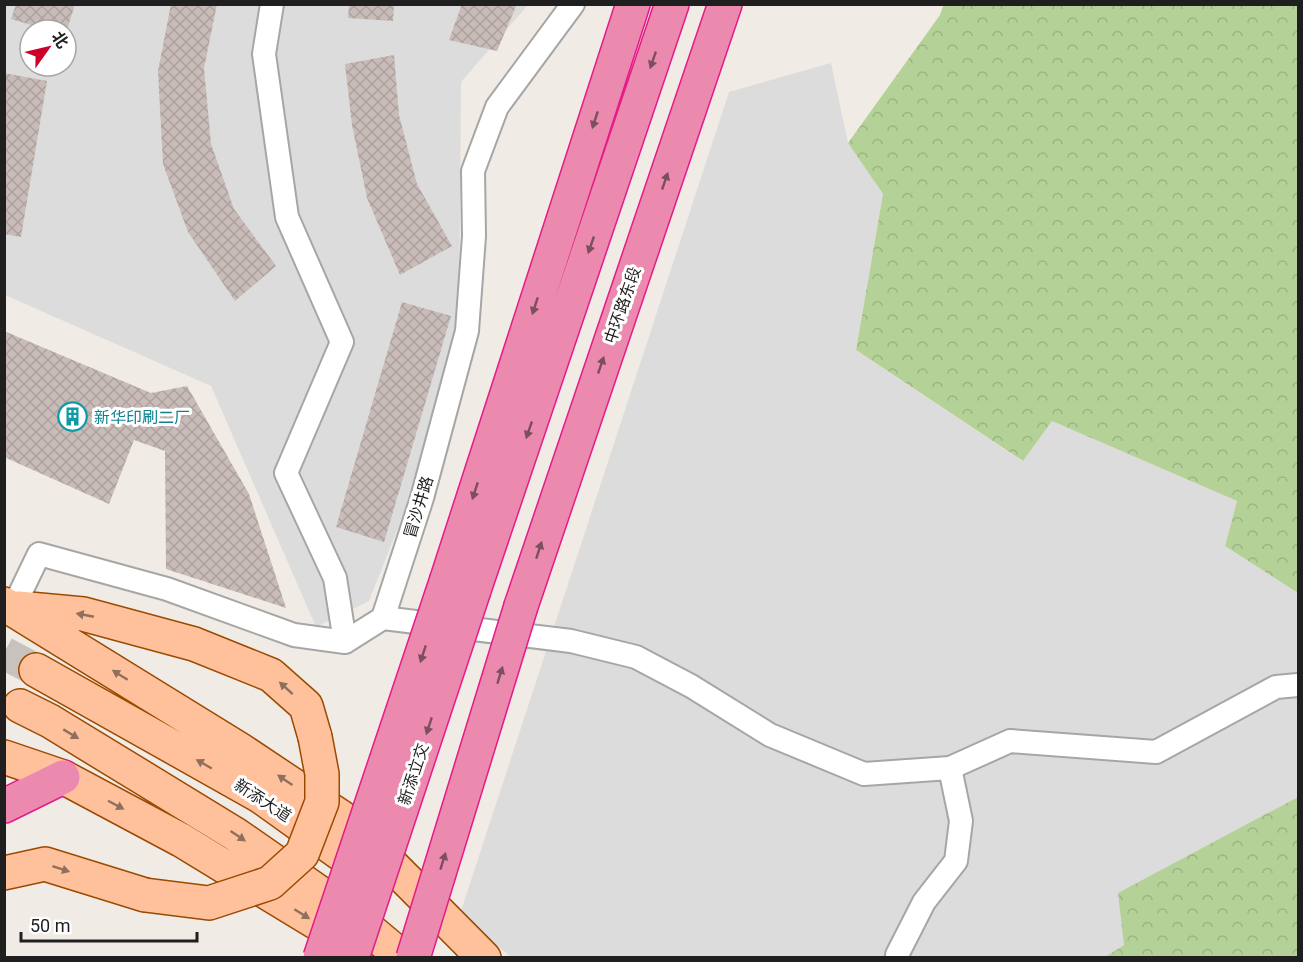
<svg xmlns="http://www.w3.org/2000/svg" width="1303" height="962" viewBox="0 0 1303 962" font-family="Roboto,'Noto Sans SC',sans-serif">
  <defs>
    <pattern id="forest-crowns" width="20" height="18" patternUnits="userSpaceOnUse" patternTransform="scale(1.5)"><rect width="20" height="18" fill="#b4d297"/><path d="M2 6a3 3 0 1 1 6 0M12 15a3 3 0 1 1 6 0" fill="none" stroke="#9ab482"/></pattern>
    <pattern id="building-cross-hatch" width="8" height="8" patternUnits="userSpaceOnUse" patternTransform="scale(1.5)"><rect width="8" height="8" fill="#c9bcb8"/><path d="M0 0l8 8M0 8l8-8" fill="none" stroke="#aca19e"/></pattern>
  </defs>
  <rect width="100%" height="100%" fill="#f1ebe5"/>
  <path fill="#dddcdc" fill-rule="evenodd" d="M5,5H528L461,82L459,314L409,500L369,601L316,627L211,386L5,295ZM30,30H66V66H30Z
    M831,63L848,143L883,194L856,350L1022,461L1052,421L1237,501L1225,546L1298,593V797L1235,832L1124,945L1105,957H511L460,914L729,92Z"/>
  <path fill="url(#forest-crowns)" d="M944,4L1298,5V593L1225,546L1237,501L1052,421L1023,461L856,350L883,194L848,143L940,15Z
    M1298,797V957H1105L1124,945L1118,893Z"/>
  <path fill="url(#building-cross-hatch)" d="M16,4H75L67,30H48L11,19Z
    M171,4H217L204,68L211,144L234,209L276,266L235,301L188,232L163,164L158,71Z
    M349,4H394L393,21L348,18Z
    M462,4H517L497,51L449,40Z
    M394,55L399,115L417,184L452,246L400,275L367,198L352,125L345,64Z
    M4,73L47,81L21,237L4,234Z
    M402,302L451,316L384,542L336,527Z
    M4,331L151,393L187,386L249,494L286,608L166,569L165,451L134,440L109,504L4,457Z"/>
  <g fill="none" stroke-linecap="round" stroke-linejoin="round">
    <path stroke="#c7c2bd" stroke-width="33" stroke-dasharray="33 16" stroke-linecap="butt" d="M4,653L36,670"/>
    <defs>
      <path id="street" d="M272,4L264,54L287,217L342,342L286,473L335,578L345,642
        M13,608L39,554L167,589L294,635L345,642L383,618L422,498L467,331L474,236L473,171L497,107L573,4
        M383,618L571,641L636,657L691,686L770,735L864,774L950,768L1010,741L1156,752L1276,687L1298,685
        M898,958L897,955L924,902L956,861L961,821L950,768"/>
      <path id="primary" d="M4,604L239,749L350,823L484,958
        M18,608L83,614L194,644L271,675L306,706L315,737
        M36,670L260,796L373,877
        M20,706L50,721L235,834L353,916L403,958
        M4,757L63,777L181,840L353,945
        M4,873L45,864L145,895"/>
      <path id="highway" d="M447,579L633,4
        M474,590L672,4
        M521,606L725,4
        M4,806L63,777"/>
    </defs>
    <use href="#street" stroke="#a6a6a6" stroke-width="26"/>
    <use href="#primary" stroke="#9b4a00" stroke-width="36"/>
    <use href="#highway" stroke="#e51b87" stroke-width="36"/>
    <use href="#street" stroke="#fff" stroke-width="22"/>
    <use href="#primary" stroke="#ffc19c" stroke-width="33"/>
    <use href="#highway" stroke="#ec89ae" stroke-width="33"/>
    <defs>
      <path id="primary-bridge" d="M145,895L209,903L270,883L302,854L322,802V774L315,737"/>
      <path id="highway-bridge" d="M320,958L447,579
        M352,958L474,590
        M413,958L521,606"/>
    </defs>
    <use href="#primary-bridge" stroke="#9b4a00" stroke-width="36" stroke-linecap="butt"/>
    <use href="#highway-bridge" stroke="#e51b87" stroke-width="36" stroke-linecap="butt"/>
    <use href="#primary-bridge" stroke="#ffc19c" stroke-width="33"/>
    <use href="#highway-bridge" stroke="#ec89ae" stroke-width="33"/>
  </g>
  <defs><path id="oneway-solid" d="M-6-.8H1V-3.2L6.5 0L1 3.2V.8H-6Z" transform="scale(1.5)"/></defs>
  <g fill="#7b4f5f">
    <use href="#oneway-solid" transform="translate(653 60) rotate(109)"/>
    <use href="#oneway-solid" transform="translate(595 120) rotate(108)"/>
    <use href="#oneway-solid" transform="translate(665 181) rotate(-71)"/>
    <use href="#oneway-solid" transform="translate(591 245) rotate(109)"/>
    <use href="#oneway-solid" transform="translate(535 306) rotate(108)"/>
    <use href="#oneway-solid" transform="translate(601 365) rotate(-71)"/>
    <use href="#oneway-solid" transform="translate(529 430) rotate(109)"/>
    <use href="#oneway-solid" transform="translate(475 491) rotate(108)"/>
    <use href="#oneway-solid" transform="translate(539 550) rotate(-72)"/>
    <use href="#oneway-solid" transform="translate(423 654) rotate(108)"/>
    <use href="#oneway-solid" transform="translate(500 675) rotate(-73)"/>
    <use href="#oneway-solid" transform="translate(429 726) rotate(108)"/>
    <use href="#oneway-solid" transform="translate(443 861) rotate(-73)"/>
  </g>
  <g fill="#8f705e">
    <use href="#oneway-solid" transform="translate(85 615) rotate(-169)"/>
    <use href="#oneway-solid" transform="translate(120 675) rotate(-148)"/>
    <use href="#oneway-solid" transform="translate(286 688) rotate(-138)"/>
    <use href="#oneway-solid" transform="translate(71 734) rotate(31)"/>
    <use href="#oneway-solid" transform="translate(204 764) rotate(-150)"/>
    <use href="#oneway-solid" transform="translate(285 780) rotate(-146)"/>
    <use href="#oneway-solid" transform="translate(116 805) rotate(28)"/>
    <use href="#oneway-solid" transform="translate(238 836) rotate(34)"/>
    <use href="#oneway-solid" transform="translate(61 869) rotate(18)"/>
    <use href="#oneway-solid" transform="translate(302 914) rotate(32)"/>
  </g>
  <defs>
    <symbol id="building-ring" viewBox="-11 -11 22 22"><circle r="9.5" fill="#fff" stroke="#0f9aa8" stroke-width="1.5"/><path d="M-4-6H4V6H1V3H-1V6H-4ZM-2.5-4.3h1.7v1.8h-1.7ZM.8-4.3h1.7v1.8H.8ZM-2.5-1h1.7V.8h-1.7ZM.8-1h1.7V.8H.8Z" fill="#0f9aa8"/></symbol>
  </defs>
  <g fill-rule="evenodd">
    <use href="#building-ring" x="56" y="400" width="33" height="33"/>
  </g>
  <g text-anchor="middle" stroke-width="6" stroke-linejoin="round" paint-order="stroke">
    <g font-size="16" fill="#1f1f1f" stroke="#fff">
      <text transform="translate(622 305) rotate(-71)" y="6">中环路东段</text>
      <text transform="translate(418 507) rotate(-73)" y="6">冒沙井路</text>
      <text transform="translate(413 774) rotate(-72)" y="6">新添立交</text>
      <text transform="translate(263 800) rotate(33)" y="6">新添大道</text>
    </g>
    <g font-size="16" fill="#0d838f" stroke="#fff" text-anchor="start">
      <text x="94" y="423">新华印刷二厂</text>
    </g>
  </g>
  <rect width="1303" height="962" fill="none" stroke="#1f1f1f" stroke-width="12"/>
  <g transform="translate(48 48) rotate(56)"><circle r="28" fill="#ffffff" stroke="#a5a5a5" stroke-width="1.5"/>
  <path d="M0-4.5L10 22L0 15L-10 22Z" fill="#cf0027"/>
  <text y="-9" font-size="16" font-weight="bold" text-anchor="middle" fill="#1f1f1f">北</text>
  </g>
  <path d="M21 932v9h176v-9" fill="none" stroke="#1f1f1f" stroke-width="3"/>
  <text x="30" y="932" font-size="18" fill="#1f1f1f" stroke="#ffffff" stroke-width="4.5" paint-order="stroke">50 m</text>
</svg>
